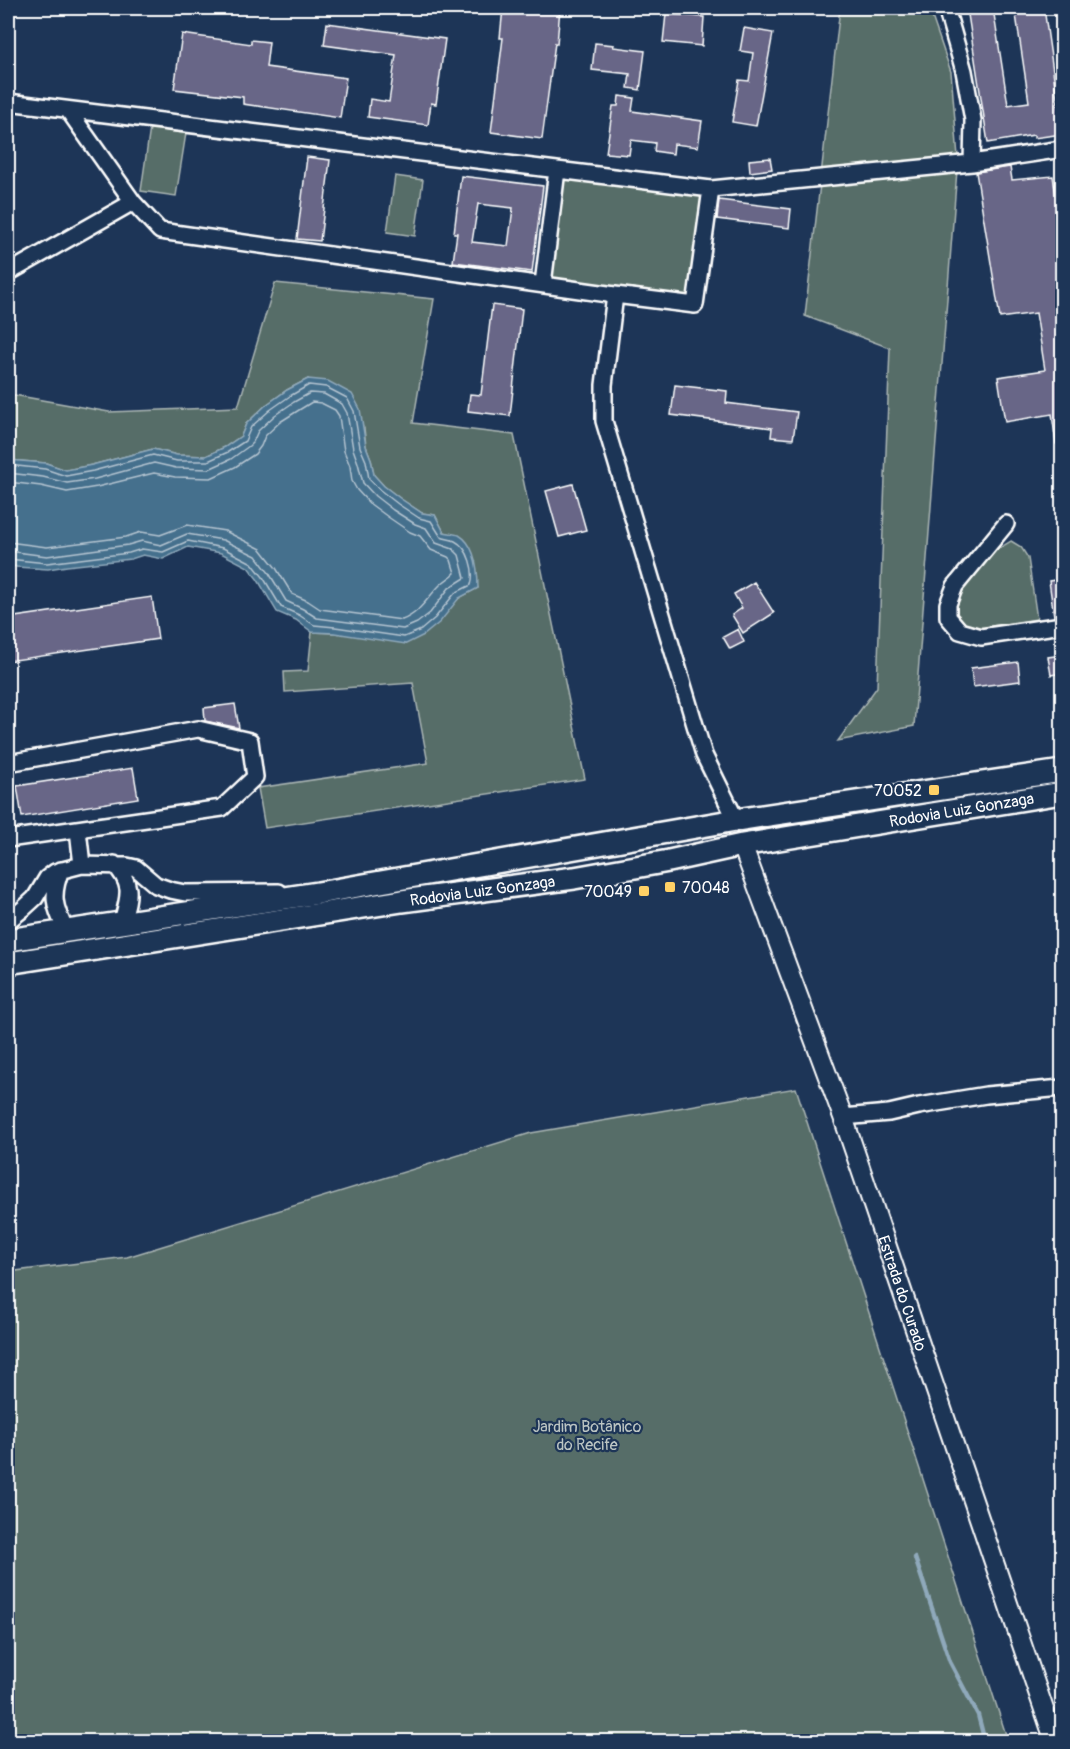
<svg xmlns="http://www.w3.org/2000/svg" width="1070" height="1749" viewBox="0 0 1070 1749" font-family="Pangolin,sans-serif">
  <rect width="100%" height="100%" fill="#1d3557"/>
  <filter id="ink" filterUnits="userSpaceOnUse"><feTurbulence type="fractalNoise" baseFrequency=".0167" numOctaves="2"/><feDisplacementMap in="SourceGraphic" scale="12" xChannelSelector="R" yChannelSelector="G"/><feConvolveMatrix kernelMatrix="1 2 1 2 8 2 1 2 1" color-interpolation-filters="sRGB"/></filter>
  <g filter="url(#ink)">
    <path fill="#576d68" stroke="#abb6b4" stroke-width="1.5" d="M840,8H929L951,72L958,157L914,726L838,741L877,687L890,348L805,316Z
      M150,128L186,133L176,196L141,191Z
      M557,170L711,189L695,305L543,284Z
      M395,176L423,180L415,236L387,232Z
      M275,283L434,299L413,423L514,435L585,779L265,828L258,788L428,763L413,683L285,692L284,672L308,671L312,632L334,633L450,607L459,598L478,588L459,536L444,532L435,515L422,513L401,499L384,486L374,475L371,459L366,446L364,428L308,379L287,390L266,405L246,424L241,436L225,447L206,456L177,455L153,449L92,465L66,470L46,463L8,460V394L109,412L238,407Z
      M1011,541L1021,547L1028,558L1037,619L973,629L961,626L953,613L956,597L991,553Z
      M796,1088L1008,1741H8V1272L127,1257L531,1133Z"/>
    <path fill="#456f8d" stroke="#8fa9bb" stroke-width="1.5" d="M308,379L328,381L352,394L360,409L366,446L371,459L374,475L384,486L401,499L422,513L435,515L444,532C449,533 455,534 459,535C476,545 478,571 478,588L459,598L440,622L424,635L406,644L334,633L312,632L296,620L277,612L258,580L248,567L221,553L188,547L163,559L143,555L131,559L67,566L48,569L16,567L8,564V460L46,463L66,470L92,465L153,449L177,455L206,456L225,447L241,436L246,424L266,405L287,390Z"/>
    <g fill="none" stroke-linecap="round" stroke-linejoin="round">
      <path stroke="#b5c5d1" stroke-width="1.5" d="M8,465L45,469L66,476L93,471L153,455L177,461H208L228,452L245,441L251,427L270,410L290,396L309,385L326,387L347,398L354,411L360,447L366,461L369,479L380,490L398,504L419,518L431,521L441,537C445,539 451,539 455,541C469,548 475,572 471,585L455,593L435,618L421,630L404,637L335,627L314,625L299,615L281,607L263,577L252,563L223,548L188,541L163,552L142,549L129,553L47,563L8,559
        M8,473L43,477L67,483L95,479L154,463L176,468L209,469L231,459L249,446L253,442L258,431L275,415L294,402L310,393L324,394L342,404L347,413L353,449L358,463L363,483L375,496L393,510L415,524L426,528L436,543L453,549L459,555L465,578L449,588L430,613L417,623L403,629L317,618L303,609L286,601L269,573L256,556L223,540L187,534L161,545L142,541L128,545L47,556L8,551
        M8,482L41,486L67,492L97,487L154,473L175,477L211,478L235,467L255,454L261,446L265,436L280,422L299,410L312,402L321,403L335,410L339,416L344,451L350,466L352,481L357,490L369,503L388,517L410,532L420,536L431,550L448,557L451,560L455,573C451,577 445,580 440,585C427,598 420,613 402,620L320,609L308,601L292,594L276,568L261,549L225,531L187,525L160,535L141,532L126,537L47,547L8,542"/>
      <path stroke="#8fa9bb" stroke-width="4.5" d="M915,1558L950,1662L978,1715L985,1742
        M836,1741V1742"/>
    </g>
    <path fill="#686687" stroke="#fff" stroke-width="1.5" fill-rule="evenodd" d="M503,8H560L557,44L555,43L542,139L491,132L503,38H500Z
      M967,8H993L1008,105L1029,102L1015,8H1044L1062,134L1034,138V135L988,143Z
      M666,14L704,17L702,46L663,42Z
      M327,23L445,39L436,104L431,103L428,125L368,117L370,99L389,102L396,55L324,45Z
      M744,28L773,33L756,126L732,122L739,80L749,81L753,53L740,51Z
      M182,34L251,44V40L269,42L266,67L346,78L340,118L243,104V97L174,89Z
      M595,43L614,45L613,47L645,51L640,90L628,88L630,74L592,70Z
      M619,96L634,98L632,111L702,121L698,147L674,144L673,154L654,151L655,143L631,140L629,155L606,153L613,106H618Z
      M307,157L330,160L320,241L297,239Z
      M770,158L772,169L750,172L749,160Z
      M1010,167L1012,180L1053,176L1062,238V443L1056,444L1052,414L1005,422L998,377L1045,370L1036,313L1000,318L976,172Z
      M461,176L543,186L532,272L453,262L457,233H454ZM478,204L513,208L508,246L472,242Z
      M719,200L791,209L789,228L717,219Z
      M492,305L522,309L510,416L468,411L470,394L481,395Z
      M675,385L727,391L726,403L797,412L793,439L771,437L772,428L671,415Z
      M573,484L586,530L559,537L546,491Z
      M1062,579V615L1054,616L1049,581Z
      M754,582L774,613L743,633L732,615L742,608L734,594Z
      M152,597L158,639L8,661V618Z
      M738,629L744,642L730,649L723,637Z
      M1062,655V673L1051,675L1048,657Z
      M1018,662L1020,681L973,687L971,668Z
      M235,704L239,728L205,721L204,708Z
      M133,768L138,798L22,817L17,786Z"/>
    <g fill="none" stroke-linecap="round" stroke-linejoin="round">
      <defs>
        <path id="minor" d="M946,8L964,71L973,120L972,163
          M8,102L711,189L695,305L615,295L160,231L133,202L68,110
          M711,189L972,163L1062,149
          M8,273L133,202
          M543,284L557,170
          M615,295L604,385V421L704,755L736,820
          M1006,524L955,586L948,604V617L960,631L981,637L1062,625
          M8,763L198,729L250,741L255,777L222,808L8,839
          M78,830L82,865
          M114,864C134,885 129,896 122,922
          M61,870C51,895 54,907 66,930
          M8,921L23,909L35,898L47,878L55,872L82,865L127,866L136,868L156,885L170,890L185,893L279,892
          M843,1117L889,1113L919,1106L986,1095L1062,1088"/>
        <g id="major">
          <path id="s1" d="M742,845L843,1117L1055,1742"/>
        </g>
        <g id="highway">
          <path d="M8,940L318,893L736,820L1062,771"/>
          <path id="s2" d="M8,963L402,901L574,878L669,861L742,845L1062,793"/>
        </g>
      </defs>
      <use href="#minor" stroke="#fff" stroke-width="20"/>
      <use href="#major" stroke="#fff" stroke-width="22"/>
      <use href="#highway" stroke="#fff" stroke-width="26"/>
      <use href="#minor" stroke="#1d3557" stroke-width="15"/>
      <use href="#major" stroke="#1d3557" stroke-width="18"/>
      <use href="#highway" stroke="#1d3557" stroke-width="21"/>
    </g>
  </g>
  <g fill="#ffd166" stroke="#1d3557" stroke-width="2">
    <rect x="928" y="784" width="12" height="12" rx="3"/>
    <rect x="664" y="881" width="12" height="12" rx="3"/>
    <rect x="638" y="885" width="12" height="12" rx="3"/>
  </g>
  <g text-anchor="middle" stroke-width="4.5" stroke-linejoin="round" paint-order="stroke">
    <g font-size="16" fill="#fff" stroke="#1d3557" text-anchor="end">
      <text x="922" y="796">70052</text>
      <text x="682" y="893" text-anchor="start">70048</text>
      <text x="632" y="897">70049</text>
    </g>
    <g font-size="16" fill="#fff" stroke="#1d3557">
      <text dy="6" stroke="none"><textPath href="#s2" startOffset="966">Rodovia Luiz Gonzaga</textPath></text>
      <text dy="6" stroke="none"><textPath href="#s2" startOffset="480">Rodovia Luiz Gonzaga</textPath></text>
      <text dy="6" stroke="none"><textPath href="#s1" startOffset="476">Estrada do Curado</textPath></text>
    </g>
    <g font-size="16" fill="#bcc5c3" stroke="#1d3557">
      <text x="587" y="1432">Jardim Botânico<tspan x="587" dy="18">do Recife</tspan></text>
    </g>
  </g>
  <rect width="1070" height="1749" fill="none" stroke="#1d3557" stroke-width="30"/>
  <rect x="15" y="15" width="1040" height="1719" fill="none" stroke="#fff" stroke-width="2" filter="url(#ink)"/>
</svg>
